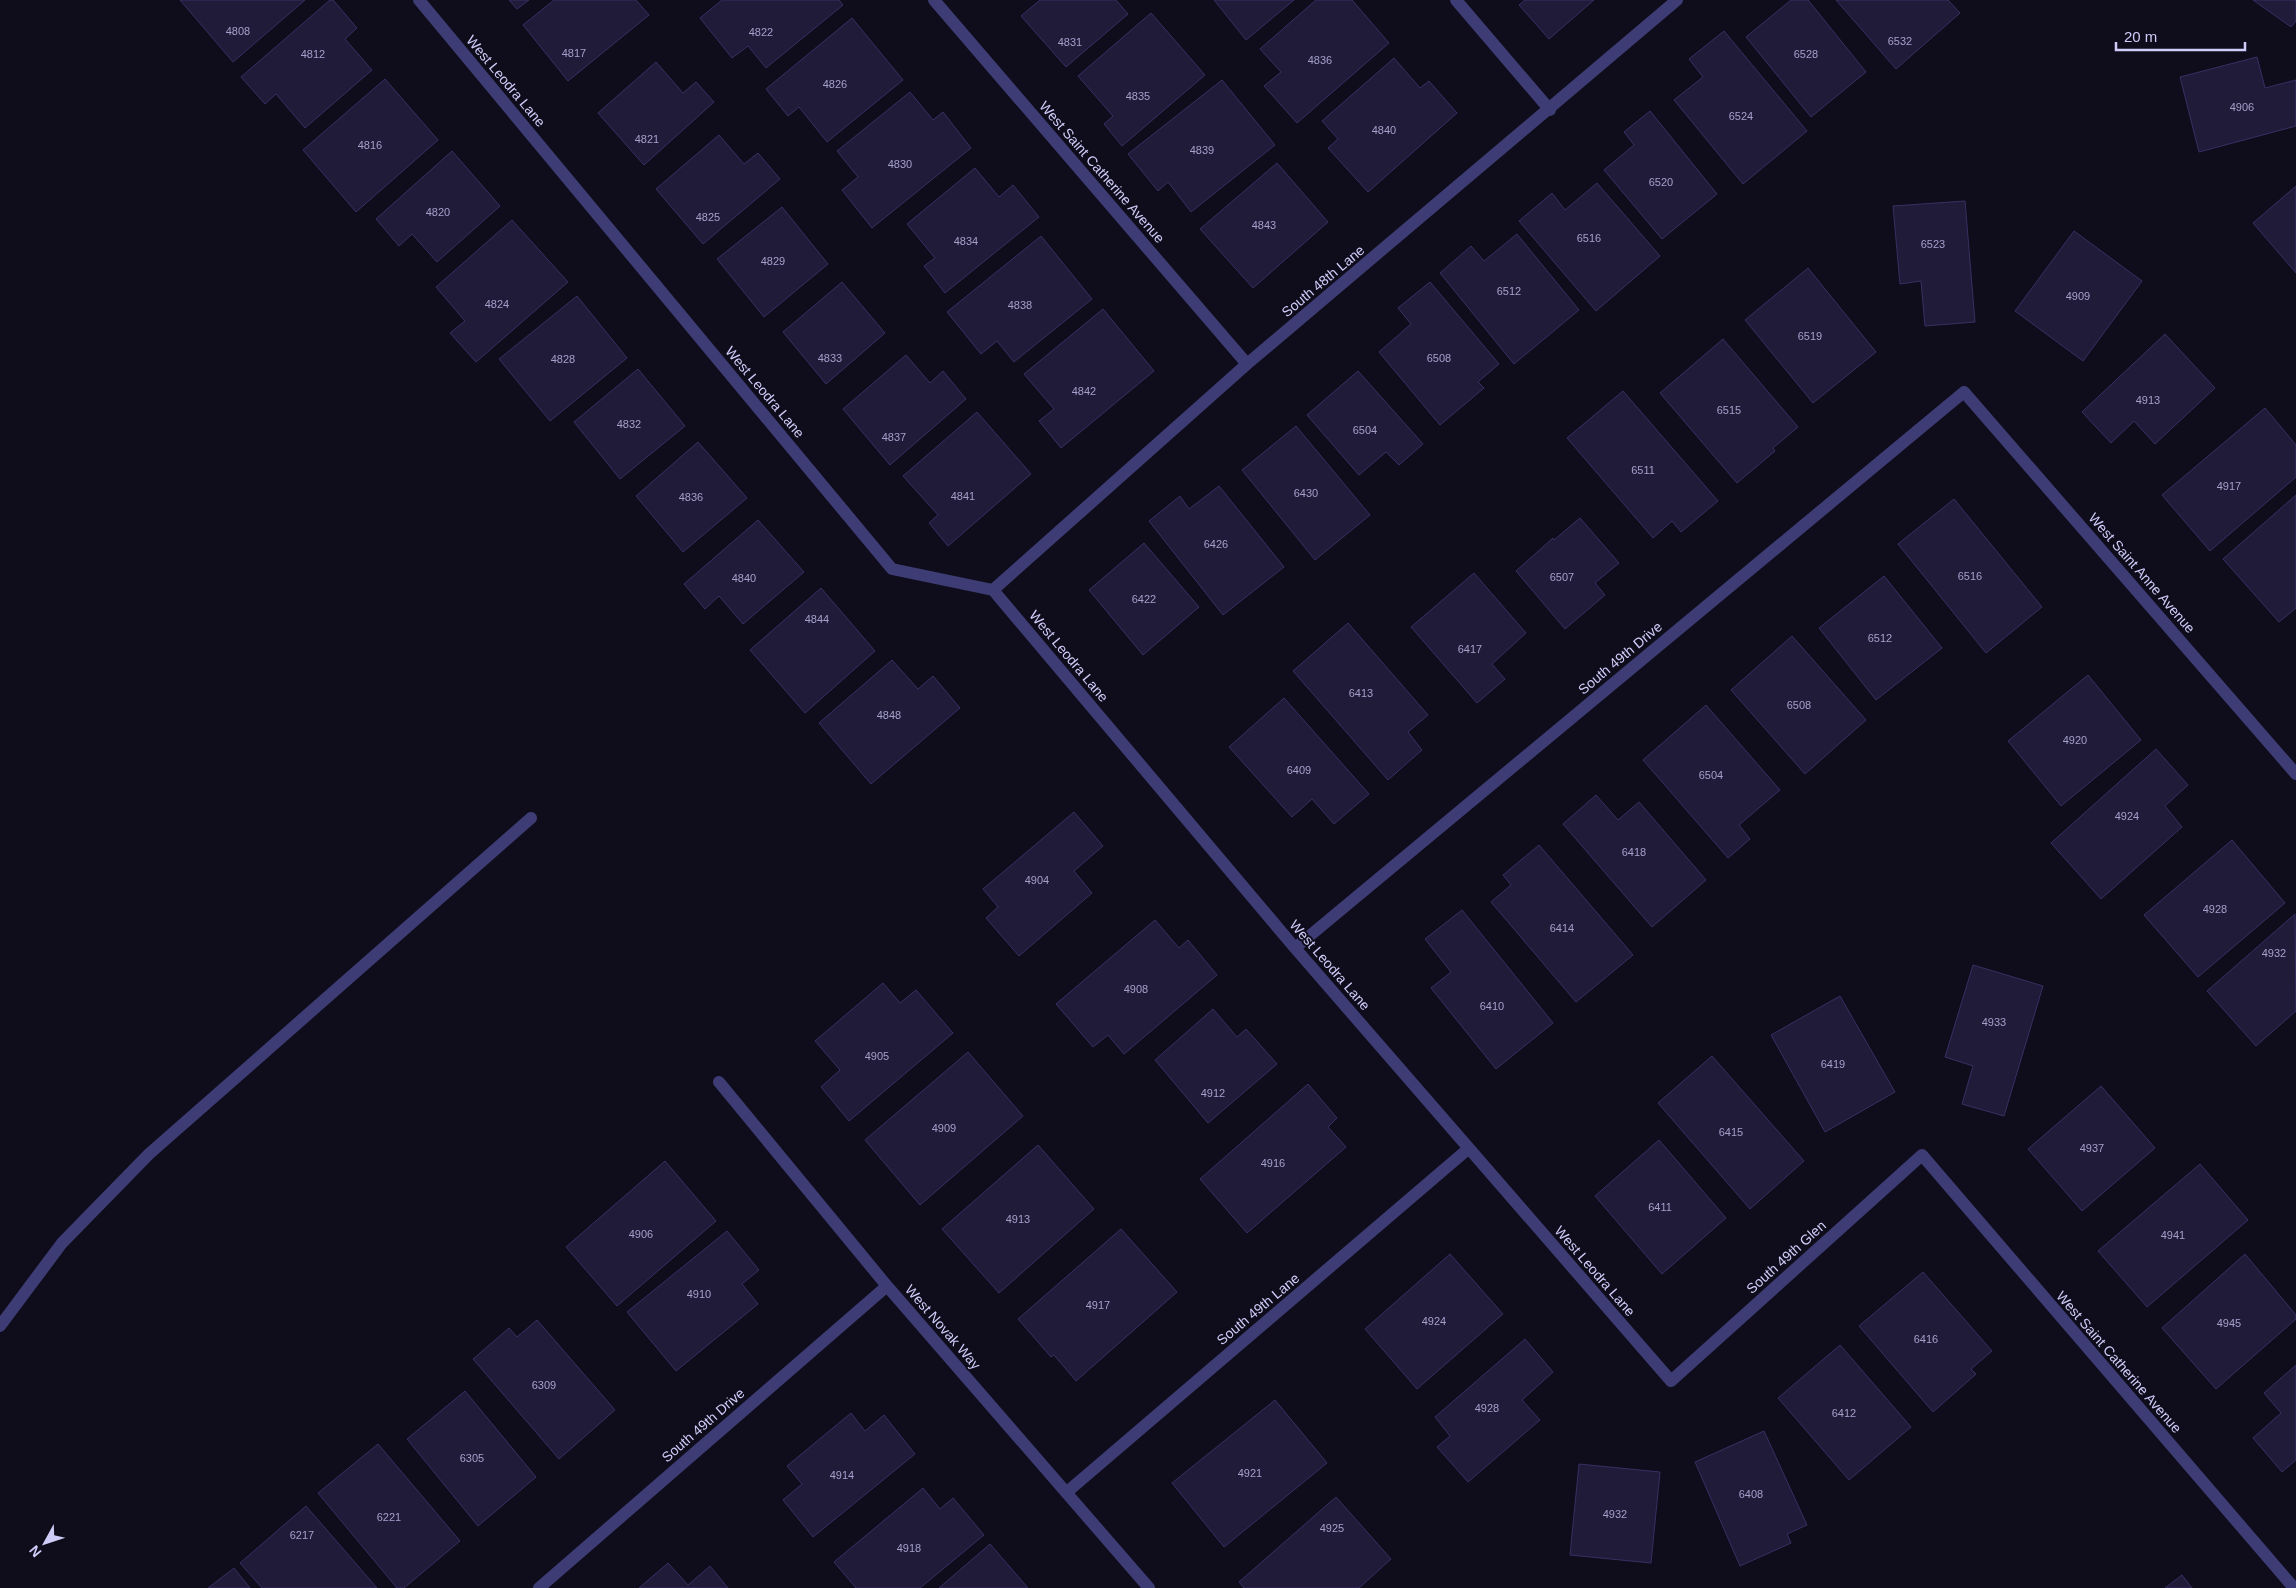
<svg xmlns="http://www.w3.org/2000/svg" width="2296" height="1588" viewBox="0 0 2296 1588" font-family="Arial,sans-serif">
  <rect width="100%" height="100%" fill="#0f0d1b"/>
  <path fill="#211b3a" stroke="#392f63" d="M180,0H305L233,62Z
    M330,0H333L357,28L345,39L372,70L305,128L276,94L265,104L241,77Z
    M509,0H529L517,9Z
    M554,0H636L649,15L568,81L523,25Z
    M722,0H839L843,5L766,68L748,46L732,58L700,18Z
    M1040,0H1116L1128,14L1066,67L1021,16Z
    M1214,0H1294L1246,40Z
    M1316,0H1352L1389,43L1297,123L1264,86L1281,72L1260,49Z
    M1525,0H1594L1549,39L1519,5Z
    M1791,0H1808L1866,72L1811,117L1746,37Z
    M1836,0H1948L1960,13L1896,69Z
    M2253,0H2296V21L2291,27Z
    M1151,13L1205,75L1122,146L1104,124L1113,116L1078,76Z
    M852,18L903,80L827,142L799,107L788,116L766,89Z
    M1724,31L1807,131L1743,184L1674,100L1703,77L1689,59Z
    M2257,57L2265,88L2296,80V126L2199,152L2180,77Z
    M1394,58L1420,88L1429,81L1457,113L1368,192L1328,148L1338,139L1322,121Z
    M656,62L683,93L696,82L714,102L644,165L598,113Z
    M385,79L438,140L356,212L303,150Z
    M1222,80L1275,145L1191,212L1168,182L1158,191L1128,154Z
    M910,92L933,120L943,112L971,148L872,228L842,190L858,177L837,151Z
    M1650,111L1717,194L1662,239L1604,170L1634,145L1624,132Z
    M719,135L744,164L758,153L780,179L703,244L656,189Z
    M452,151L500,206L437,262L412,234L399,246L376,219Z
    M1277,163L1328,222L1253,288L1200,229Z
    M975,168L999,197L1013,185L1039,217L945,293L924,266L935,258L907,224Z
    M1597,183L1660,256L1596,311L1519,221L1552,193L1565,210Z
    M2296,186V273L2253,223Z
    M1965,201L1975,322L1925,326L1921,281L1900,284L1893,206Z
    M782,207L828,264L764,317L717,259Z
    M512,220L568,282L476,362L450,333L465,321L436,287Z
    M2074,231L2142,281L2083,361L2015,311Z
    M1517,234L1579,310L1514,364L1440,273L1471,246L1484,261Z
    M1041,236L1092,299L1014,362L997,341L981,354L947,312Z
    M1808,268L1876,352L1813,403L1745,320Z
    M842,282L885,333L826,384L783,332Z
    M1430,282L1499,364L1478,382L1484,388L1440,425L1379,352L1411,324L1398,308Z
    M577,296L627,358L550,421L499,359Z
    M1103,309L1154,371L1061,448L1039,421L1054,409L1024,374Z
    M2165,334L2215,388L2155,444L2134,421L2111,443L2082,412Z
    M1723,339L1798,427L1773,448L1775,451L1737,483L1660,393Z
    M906,355L930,383L943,371L966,399L890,465L843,409Z
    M638,369L685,426L620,479L574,422Z
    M1358,371L1423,444L1399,465L1386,452L1359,475L1307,415Z
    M1623,391L1718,501L1681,532L1672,521L1653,538L1567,438Z
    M2265,408L2296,445V477L2210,551L2162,495Z
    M977,412L1031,474L948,546L929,523L938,515L903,476Z
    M1296,426L1370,515L1315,560L1242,470Z
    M698,442L747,498L683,552L636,496Z
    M1219,486L1284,567L1223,615L1149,521L1180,496L1189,509Z
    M2296,495V608L2279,622L2223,559Z
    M1954,499L2042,607L1986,653L1898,544Z
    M1580,518L1619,563L1595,583L1605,595L1565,629L1516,571L1553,538L1554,540Z
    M758,520L804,572L743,624L719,596L705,609L684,584Z
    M1144,543L1199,607L1143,655L1089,590Z
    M1474,573L1526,633L1492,664L1505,679L1477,703L1411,627Z
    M1884,576L1942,648L1876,700L1819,628Z
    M821,588L875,651L805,713L750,650Z
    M1348,623L1428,715L1408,732L1422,750L1388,780L1293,671Z
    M1792,636L1866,720L1805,774L1731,690Z
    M892,660L918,689L933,676L960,708L871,784L819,723Z
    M2088,675L2141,740L2061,806L2008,741Z
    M1284,698L1369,794L1334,824L1312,799L1292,817L1229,747Z
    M1706,705L1780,790L1739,825L1750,839L1728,858L1643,760Z
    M2156,749L2188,785L2165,806L2182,827L2101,899L2051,843Z
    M1596,795L1618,820L1639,802L1706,880L1652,927L1563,824Z
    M1074,812L1103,846L1074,871L1092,893L1019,956L986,918L998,907L983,889Z
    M2232,840L2285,903L2198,977L2144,915Z
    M1539,845L1633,955L1576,1002L1491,902L1511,885L1503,875Z
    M1462,910L1553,1023L1496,1069L1431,988L1451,972L1425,939Z
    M2295,914L2296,1011L2256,1046L2207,991Z
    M1155,920L1179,948L1188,940L1217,975L1124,1054L1108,1035L1093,1047L1056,1004Z
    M1973,965L2043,986L2004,1116L1962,1104L1973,1066L1945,1057Z
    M883,983L900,1003L916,990L953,1033L849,1121L821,1087L840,1070L815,1041Z
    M1840,996L1895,1092L1825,1132L1771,1035Z
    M1213,1009L1237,1037L1246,1029L1277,1064L1208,1123L1155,1060Z
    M968,1052L1023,1116L920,1205L865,1140Z
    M1712,1056L1804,1161L1750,1209L1658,1103Z
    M1308,1084L1337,1118L1328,1127L1346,1147L1247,1233L1200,1179Z
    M2101,1086L2155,1148L2082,1211L2028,1149Z
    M1659,1140L1726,1218L1662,1274L1595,1196Z
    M1038,1145L1094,1209L999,1293L942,1229Z
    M665,1161L716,1221L617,1306L566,1247Z
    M2200,1164L2248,1220L2147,1307L2098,1251Z
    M1121,1229L1177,1292L1076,1381L1054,1355L1051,1357L1018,1319Z
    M727,1231L759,1270L742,1284L758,1304L676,1371L627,1312Z
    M1450,1254L1503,1314L1417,1389L1365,1329Z
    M2245,1254L2296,1315V1319L2216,1389L2162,1328Z
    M1923,1272L1992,1351L1971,1369L1976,1374L1933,1412L1859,1326Z
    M537,1320L615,1410L559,1459L473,1359L509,1328L517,1337Z
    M1525,1339L1553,1372L1522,1400L1540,1420L1468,1482L1437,1447L1450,1436L1435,1417Z
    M1840,1345L1911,1427L1849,1480L1778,1398Z
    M2296,1365V1460L2282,1472L2253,1438L2281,1413L2264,1393Z
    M465,1391L536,1477L478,1526L407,1439Z
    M1275,1400L1327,1463L1224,1547L1172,1483Z
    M851,1413L865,1431L884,1415L915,1454L813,1537L783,1500L802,1484L787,1466Z
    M1764,1431L1807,1525L1787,1534L1791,1543L1740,1566L1695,1462Z
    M378,1444L460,1541L404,1588H397L318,1493Z
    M1579,1464L1660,1472L1651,1563L1570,1555Z
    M923,1488L940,1509L953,1498L984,1535L920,1588H856L834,1562Z
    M1336,1497L1391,1559L1359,1588H1244L1239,1582Z
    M306,1506L377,1588H262L240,1563Z
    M990,1544L1028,1588H939Z
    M668,1563L688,1585L710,1566L728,1588H639Z
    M234,1568L250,1588H208Z
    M2182,1575L2192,1588H2165Z"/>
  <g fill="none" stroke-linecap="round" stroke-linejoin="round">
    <path stroke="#3e3c75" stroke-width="12" d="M0,1326L62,1243L149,1154L531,818"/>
    <path stroke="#3e3c75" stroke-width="12" d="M419,0L892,569L993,590L1295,948L1671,1381L1922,1155L2294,1588
      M934,0L1247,364
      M1456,0L1550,110
      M993,590L1247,364L1677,0
      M1295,948L1964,392L2296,774
      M719,1082L887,1286L1149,1588
      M1067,1492L1468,1149
      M539,1588L887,1286"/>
  </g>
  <g text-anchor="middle" stroke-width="4" stroke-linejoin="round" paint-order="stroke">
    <g font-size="11" fill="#a4a0ca">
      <text x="238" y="35">4808</text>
      <text x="761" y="36">4822</text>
      <text x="1900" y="45">6532</text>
      <text x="1070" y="46">4831</text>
      <text x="574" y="57">4817</text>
      <text x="313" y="58">4812</text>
      <text x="1806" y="58">6528</text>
      <text x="1320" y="64">4836</text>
      <text x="835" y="88">4826</text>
      <text x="1138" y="100">4835</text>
      <text x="2242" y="111">4906</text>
      <text x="1741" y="120">6524</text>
      <text x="1384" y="134">4840</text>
      <text x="647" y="143">4821</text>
      <text x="370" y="149">4816</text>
      <text x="1202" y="154">4839</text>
      <text x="900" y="168">4830</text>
      <text x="1661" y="186">6520</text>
      <text x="438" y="216">4820</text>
      <text x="708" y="221">4825</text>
      <text x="1264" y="229">4843</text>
      <text x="1589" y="242">6516</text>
      <text x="966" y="245">4834</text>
      <text x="1933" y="248">6523</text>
      <text x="773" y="265">4829</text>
      <text x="1509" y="295">6512</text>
      <text x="2078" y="300">4909</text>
      <text x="497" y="308">4824</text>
      <text x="1020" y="309">4838</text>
      <text x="1810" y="340">6519</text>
      <text x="830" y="362">4833</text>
      <text x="1439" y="362">6508</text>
      <text x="563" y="363">4828</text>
      <text x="1084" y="395">4842</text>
      <text x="2148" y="404">4913</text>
      <text x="1729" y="414">6515</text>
      <text x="629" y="428">4832</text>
      <text x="1365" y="434">6504</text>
      <text x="894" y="441">4837</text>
      <text x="1643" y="474">6511</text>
      <text x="2229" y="490">4917</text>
      <text x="1306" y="497">6430</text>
      <text x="963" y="500">4841</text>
      <text x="691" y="501">4836</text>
      <text x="1216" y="548">6426</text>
      <text x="1970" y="580">6516</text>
      <text x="1562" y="581">6507</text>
      <text x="744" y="582">4840</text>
      <text x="1144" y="603">6422</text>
      <text x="817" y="623">4844</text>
      <text x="1880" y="642">6512</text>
      <text x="1470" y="653">6417</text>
      <text x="1361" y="697">6413</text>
      <text x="1799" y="709">6508</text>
      <text x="889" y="719">4848</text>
      <text x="2075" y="744">4920</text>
      <text x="1299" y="774">6409</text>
      <text x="1711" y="779">6504</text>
      <text x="2127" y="820">4924</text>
      <text x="1634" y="856">6418</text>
      <text x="1037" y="884">4904</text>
      <text x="2215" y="913">4928</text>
      <text x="1562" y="932">6414</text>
      <text x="2274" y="957">4932</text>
      <text x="1136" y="993">4908</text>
      <text x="1492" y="1010">6410</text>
      <text x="1994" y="1026">4933</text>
      <text x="877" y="1060">4905</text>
      <text x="1833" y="1068">6419</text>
      <text x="1213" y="1097">4912</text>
      <text x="944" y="1132">4909</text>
      <text x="1731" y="1136">6415</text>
      <text x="2092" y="1152">4937</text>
      <text x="1273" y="1167">4916</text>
      <text x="1660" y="1211">6411</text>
      <text x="1018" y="1223">4913</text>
      <text x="641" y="1238">4906</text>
      <text x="2173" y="1239">4941</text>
      <text x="699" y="1298">4910</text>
      <text x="1098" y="1309">4917</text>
      <text x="1434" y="1325">4924</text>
      <text x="2229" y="1327">4945</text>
      <text x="1926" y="1343">6416</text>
      <text x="544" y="1389">6309</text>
      <text x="1487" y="1412">4928</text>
      <text x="1844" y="1417">6412</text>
      <text x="472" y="1462">6305</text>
      <text x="1250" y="1477">4921</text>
      <text x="842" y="1479">4914</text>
      <text x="1751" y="1498">6408</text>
      <text x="1615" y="1518">4932</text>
      <text x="389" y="1521">6221</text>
      <text x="1332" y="1532">4925</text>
      <text x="302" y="1539">6217</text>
      <text x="909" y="1552">4918</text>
    </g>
    <g font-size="14" fill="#d0ccfa" stroke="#0f0d1b">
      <text transform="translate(506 81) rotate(50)" y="5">West Leodra Lane</text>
      <text transform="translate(1102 172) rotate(49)" y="5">West Saint Catherine Avenue</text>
      <text transform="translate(1323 281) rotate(-40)" y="5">South 48th Lane</text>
      <text transform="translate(765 392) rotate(50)" y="5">West Leodra Lane</text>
      <text transform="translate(2142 573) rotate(49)" y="5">West Saint Anne Avenue</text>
      <text transform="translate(1069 656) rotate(50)" y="5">West Leodra Lane</text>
      <text transform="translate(1620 658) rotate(-40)" y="5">South 49th Drive</text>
      <text transform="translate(1330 965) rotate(49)" y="5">West Leodra Lane</text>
      <text transform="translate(1786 1257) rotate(-42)" y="5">South 49th Glen</text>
      <text transform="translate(1595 1271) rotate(49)" y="5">West Leodra Lane</text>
      <text transform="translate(1258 1309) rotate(-40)" y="5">South 49th Lane</text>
      <text transform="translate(943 1327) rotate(49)" y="5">West Novak Way</text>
      <text transform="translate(2119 1362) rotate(49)" y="5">West Saint Catherine Avenue</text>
      <text transform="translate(703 1425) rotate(-41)" y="5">South 49th Drive</text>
    </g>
  </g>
  <g transform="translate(45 1543) rotate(230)" stroke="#0f0d1b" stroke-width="4" paint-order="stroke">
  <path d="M0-4L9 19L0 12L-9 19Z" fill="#d0ccfa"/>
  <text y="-8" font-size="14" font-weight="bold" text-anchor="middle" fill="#d0ccfa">N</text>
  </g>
  <path d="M2116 42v8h129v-8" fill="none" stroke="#d0ccfa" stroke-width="2.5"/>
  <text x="2124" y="42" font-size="15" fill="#d0ccfa" stroke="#0f0d1b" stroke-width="4" paint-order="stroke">20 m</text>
</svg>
